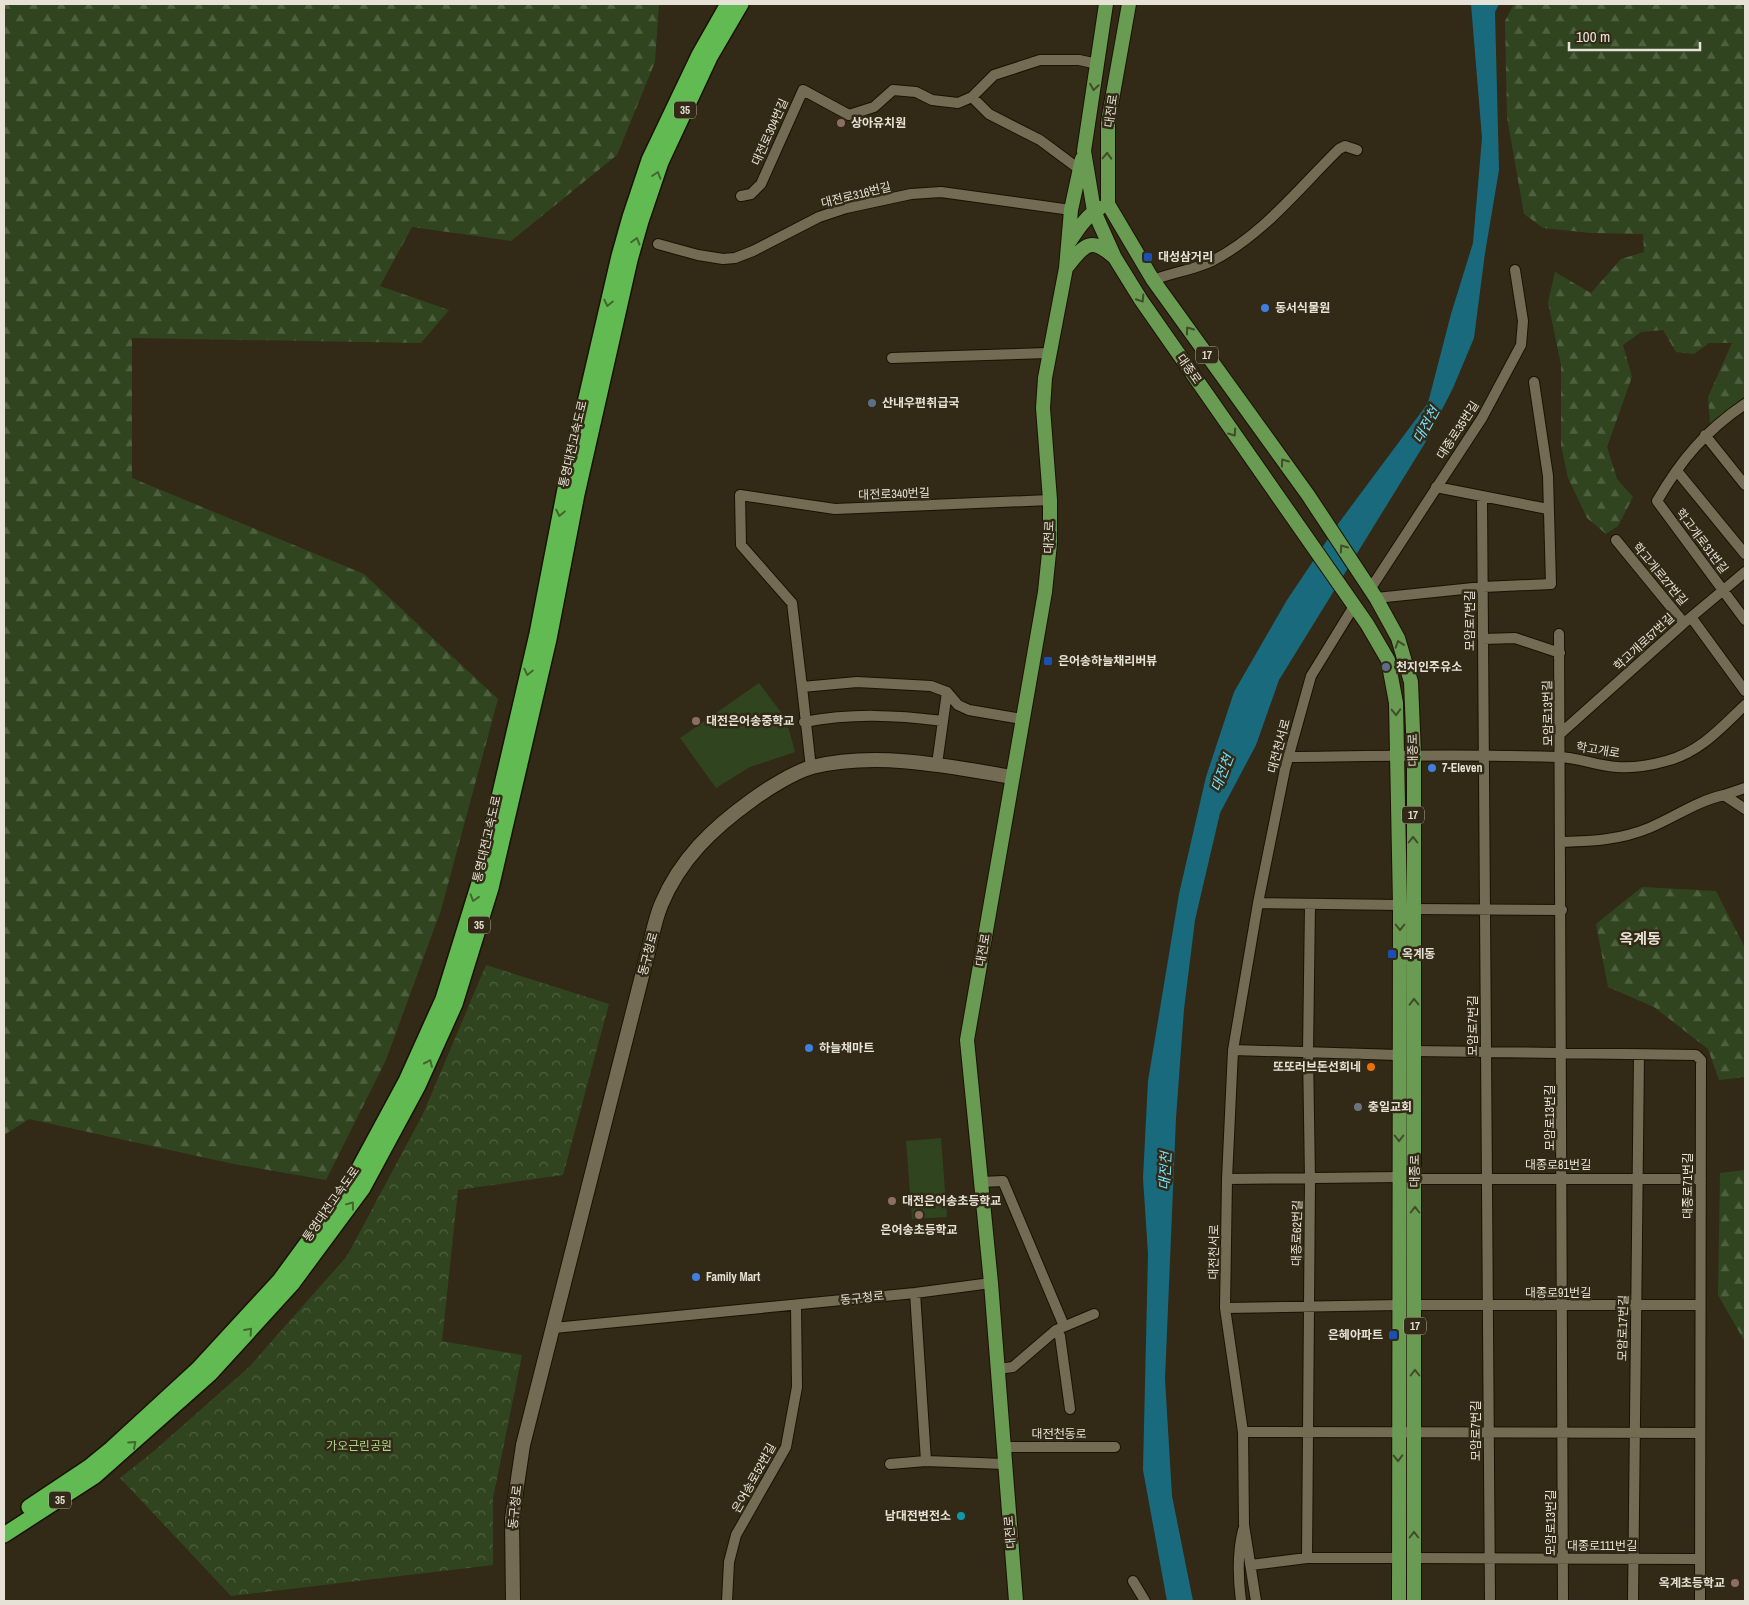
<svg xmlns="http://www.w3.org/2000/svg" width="1749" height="1605" viewBox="0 0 1749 1605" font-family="'Archivo Narrow','Noto Sans KR',sans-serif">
  <defs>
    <pattern id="forest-firs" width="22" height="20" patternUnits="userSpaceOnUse" patternTransform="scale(1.25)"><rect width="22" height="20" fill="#30451f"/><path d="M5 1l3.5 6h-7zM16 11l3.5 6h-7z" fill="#4e603f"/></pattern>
    <pattern id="park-crowns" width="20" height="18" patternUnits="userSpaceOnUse" patternTransform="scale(1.25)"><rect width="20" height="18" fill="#30451f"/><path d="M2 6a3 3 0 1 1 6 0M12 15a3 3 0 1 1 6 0" fill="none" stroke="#4e603f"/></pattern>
  </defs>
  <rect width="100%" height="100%" fill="#322a16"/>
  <path fill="#30451f" d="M759,683L786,719L795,752L750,767L716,788L680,738Z
    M941,1138L947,1217L912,1219L906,1141Z"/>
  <path fill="url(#forest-firs)" d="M4,4H659L655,62L617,155L511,241L412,227L380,286L449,310L421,343L132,338V478L364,574L498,699L441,910L386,1060L326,1180L229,1163L29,1119L4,1135Z
    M1514,4H1745V396L1710,424L1708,397L1732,343H1709L1694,354L1676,352L1663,330L1641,332L1623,345L1632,377L1607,447L1617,479L1633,497L1618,526L1606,534L1587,518L1568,478L1561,445V365L1548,302L1555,272L1591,293L1621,259L1644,252L1643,234L1591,233L1543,228L1524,214L1507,117L1505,21Z
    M1642,887L1716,891L1745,948V1077L1719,1080L1708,1049L1654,1007L1608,987L1596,924Z
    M1745,1170V1342L1718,1295L1720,1173Z"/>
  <path fill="url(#park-crowns)" d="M486,965L609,1004L563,1175L458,1190L442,1341L522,1355L493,1498V1565L231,1596L120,1478L154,1451L249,1367L347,1256L423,1114Z"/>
  <path fill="#1a6a7e" d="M1471,4H1499L1495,12L1499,170L1485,253L1474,338L1453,388L1425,443L1279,680L1256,745L1220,813L1195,920L1184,1009L1176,1118L1165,1379L1172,1496L1193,1601H1167L1143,1470L1148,1254L1143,1178L1148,1081L1179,894L1206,777L1234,692L1287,600L1338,524L1428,403L1451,314L1473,243L1482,138Z"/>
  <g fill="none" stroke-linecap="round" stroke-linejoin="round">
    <defs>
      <path id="minor" d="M972,97L989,114L1040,140L1079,169
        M741,196L751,194L761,184L803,90L849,115L874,107L893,90L916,92L932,100L958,103L972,97L994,75L1040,60H1079L1098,64
        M658,244L698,255L723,259L735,258L753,251L819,217L846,208L911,194L941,192L1071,210
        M1153,280C1171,273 1196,269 1212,261C1263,235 1299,188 1339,149L1345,146L1357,150
        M892,358L1048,353
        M1745,404C1705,431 1681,460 1657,501L1745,620
        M1705,435L1745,485
        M1677,471L1745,554
        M1436,487L1548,509
        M1482,498L1490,1601
        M1616,540L1684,623
        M1371,588L1482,418L1521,345L1523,321L1515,270
        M1376,598L1483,587L1551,584L1548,476L1534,382
        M1691,617L1745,691
        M1559,634L1563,1601
        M1483,639L1515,638L1560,653
        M802,687L792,603L741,545L740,495L835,509L1050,500
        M804,722C852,713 895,715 943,721
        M1561,733L1684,623L1745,572
        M1289,757C1378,756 1468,754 1557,757C1578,757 1597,766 1617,767C1632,768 1652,765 1666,761C1699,753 1721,728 1745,705
        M937,764L947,692
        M811,768L802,687L857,682L931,686L947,692L958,705L969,710L1022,719
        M1724,795L1745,788
        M1562,842C1593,841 1620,840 1649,828C1675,817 1697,801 1724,795L1745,809
        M1258,903L1400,905
        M1413,909L1562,910
        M1233,1050L1398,1055
        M1414,1051L1696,1055L1701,1060L1700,1601
        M1227,1179L1399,1177
        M1415,1179H1701
        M981,1182L1003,1181L1064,1326
        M915,1293L926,1461
        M1415,1305H1700
        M1225,1308L1399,1305
        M554,1328L915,1293L991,1283
        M1056,1330L1060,1336L1070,1409
        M998,1369L1013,1367L1056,1330L1094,1314
        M1243,1432L1700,1433
        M1003,1447H1115
        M890,1464L926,1461L1004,1464
        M1307,1558L1310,1180L1308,1052L1310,905
        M1414,1558L1700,1559
        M1251,1565L1307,1558H1399
        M1133,1581L1145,1601
        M727,1601L729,1562L736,1535L786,1447L797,1387L796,1305
        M1241,1601C1238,1578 1237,1554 1243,1530
        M1256,1601L1244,1525L1243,1432L1225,1308L1227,1179L1233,1050L1258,903L1285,769L1311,676L1354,606
        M1633,1601L1639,1055"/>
      <path id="secondary" d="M513,1601L512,1519L523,1445L646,960C651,942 654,922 661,905C680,859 713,828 752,800C767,789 794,772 812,767C877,751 948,766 1012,777"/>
      <path id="primary" d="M1106,4L1084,151L1094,211L1115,258L1141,300L1367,624L1388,660L1396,703L1400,905L1399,1601
        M1129,4L1108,122V204L1153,280L1308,495L1376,598L1398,638L1411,682L1414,755V1601
        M1070,241C1078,229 1087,215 1100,208
        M1066,268C1084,246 1089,235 1114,257
        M1016,1601L991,1283L967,1040L1045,592L1050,543V500L1043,408L1045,378L1066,268L1071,210L1082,159"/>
      <path id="motorway" d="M29,1507L89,1467L111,1449L198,1369L280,1280L351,1183L406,1081L443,999L479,883L537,634L565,489L619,256L630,217L649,160L699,55L728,4
        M4,1535L95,1476L210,1374L292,1284L363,1188L418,1086L455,1004L491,888L549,639L577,494L630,260L641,221L661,162L710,57L741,4"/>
    </defs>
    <use href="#minor" stroke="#1a1202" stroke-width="12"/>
    <use href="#secondary" stroke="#1a1202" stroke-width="16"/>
    <use href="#primary" stroke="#1a1202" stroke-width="16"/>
    <use href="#motorway" stroke="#1a1202" stroke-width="18"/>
    <use href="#minor" stroke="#746b55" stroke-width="10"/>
    <use href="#secondary" stroke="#746b55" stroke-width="14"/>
    <use href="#primary" stroke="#699b53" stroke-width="14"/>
    <use href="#motorway" stroke="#62bb52" stroke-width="15"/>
  </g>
  <defs><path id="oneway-chevron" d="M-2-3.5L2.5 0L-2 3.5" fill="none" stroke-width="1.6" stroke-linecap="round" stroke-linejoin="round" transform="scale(1.25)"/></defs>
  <g stroke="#424c28">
    <use href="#oneway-chevron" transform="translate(1094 87) rotate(99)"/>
    <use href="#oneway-chevron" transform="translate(1107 156) rotate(-88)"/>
    <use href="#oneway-chevron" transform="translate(1141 299) rotate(57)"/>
    <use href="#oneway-chevron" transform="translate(1189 330) rotate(-126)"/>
    <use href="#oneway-chevron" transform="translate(1233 433) rotate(55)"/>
    <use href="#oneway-chevron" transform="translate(1284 462) rotate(-126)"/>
    <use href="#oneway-chevron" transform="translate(1343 548) rotate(-125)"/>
    <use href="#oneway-chevron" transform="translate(1399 644) rotate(-109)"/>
    <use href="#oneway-chevron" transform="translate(1396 712) rotate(88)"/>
    <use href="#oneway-chevron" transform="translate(1413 840) rotate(-90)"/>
    <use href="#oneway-chevron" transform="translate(1400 927) rotate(90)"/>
    <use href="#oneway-chevron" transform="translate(1414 1002) rotate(-91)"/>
    <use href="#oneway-chevron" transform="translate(1399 1138) rotate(90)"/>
    <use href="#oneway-chevron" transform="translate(1415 1210) rotate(-90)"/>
    <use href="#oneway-chevron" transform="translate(1415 1373) rotate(-90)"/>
    <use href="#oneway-chevron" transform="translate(1398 1458) rotate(89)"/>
    <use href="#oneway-chevron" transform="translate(1414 1535) rotate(-90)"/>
  </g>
  <g stroke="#45642e">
    <use href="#oneway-chevron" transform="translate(657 175) rotate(-72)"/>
    <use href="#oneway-chevron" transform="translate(636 241) rotate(-74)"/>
    <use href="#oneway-chevron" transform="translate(608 303) rotate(103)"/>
    <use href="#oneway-chevron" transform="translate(560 513) rotate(101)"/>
    <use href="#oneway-chevron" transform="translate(528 672) rotate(103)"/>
    <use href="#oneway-chevron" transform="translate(474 898) rotate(107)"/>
    <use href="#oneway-chevron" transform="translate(429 1063) rotate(-66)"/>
    <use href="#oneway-chevron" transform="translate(351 1205) rotate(-53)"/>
    <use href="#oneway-chevron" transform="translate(249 1331) rotate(-48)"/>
    <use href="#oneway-chevron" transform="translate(133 1444) rotate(-42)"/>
  </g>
  <g fill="#8d6e63" stroke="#322a16" stroke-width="2">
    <circle cx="841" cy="123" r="5"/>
    <circle cx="696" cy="721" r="5"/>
    <circle cx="892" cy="1201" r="5"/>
    <circle cx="919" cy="1215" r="5"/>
    <circle cx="1735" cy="1583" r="5"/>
  </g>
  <g fill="#1a4fb4" stroke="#322a16" stroke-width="2">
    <rect x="1143" y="252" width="10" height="10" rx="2.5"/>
    <rect x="1043" y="656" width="10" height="10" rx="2.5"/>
    <rect x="1387" y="949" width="10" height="10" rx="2.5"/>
    <rect x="1388" y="1330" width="10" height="10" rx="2.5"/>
  </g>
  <g fill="#3f7fe0" stroke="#322a16" stroke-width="2">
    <circle cx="1265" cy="308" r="5"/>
    <circle cx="1432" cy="768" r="5"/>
    <circle cx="809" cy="1048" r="5"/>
    <circle cx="696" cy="1277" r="5"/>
  </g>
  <g fill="#5c6f8a" stroke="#322a16" stroke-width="2">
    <circle cx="872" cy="403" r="5"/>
    <circle cx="1386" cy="667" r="5"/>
  </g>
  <circle fill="#e8710a" stroke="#322a16" stroke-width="2" cx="1371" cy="1067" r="5"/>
  <circle fill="#6b7280" stroke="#322a16" stroke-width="2" cx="1358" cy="1107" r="5"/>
  <circle fill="#0f9aa8" stroke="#322a16" stroke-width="2" cx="961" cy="1516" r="5"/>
  <g text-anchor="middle" stroke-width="5" stroke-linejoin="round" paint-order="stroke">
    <g fill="#322a16" stroke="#b1ab9c" stroke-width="1">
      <rect x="674" y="101.5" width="22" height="17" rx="4"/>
      <rect x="1196" y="346.5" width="22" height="17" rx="4"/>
      <rect x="1402" y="806.5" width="22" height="17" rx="4"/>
      <rect x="468" y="916.5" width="22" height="17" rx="4"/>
      <rect x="1404" y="1317.5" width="22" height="17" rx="4"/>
      <rect x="49" y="1491.5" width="22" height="17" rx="4"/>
    </g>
    <g font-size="11" font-weight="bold" fill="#e7e2d6">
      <text x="685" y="114">35</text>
      <text x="1207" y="359">17</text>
      <text x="1413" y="819">17</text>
      <text x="479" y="929">35</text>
      <text x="1415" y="1330">17</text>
      <text x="60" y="1504">35</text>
    </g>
    <g font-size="12" fill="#e7e2d6" stroke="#322a16">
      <text transform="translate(1111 111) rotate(-82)" y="4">대전로</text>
      <text transform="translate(770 132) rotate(-66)" y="4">대전로304번길</text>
      <text transform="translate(856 195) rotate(-14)" y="4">대전로316번길</text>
      <text transform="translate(1189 369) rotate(55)" y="4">대종로</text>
      <text transform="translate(1458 430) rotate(-57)" y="4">대종로35번길</text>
      <text transform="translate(573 444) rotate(-77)" y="4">통영대전고속도로</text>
      <text transform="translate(894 494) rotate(-2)" y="4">대전로340번길</text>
      <text transform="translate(1049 537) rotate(-88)" y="4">대전로</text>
      <text transform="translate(1702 541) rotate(53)" y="4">학고개로31번길</text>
      <text transform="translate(1660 574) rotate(50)" y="4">학고개로27번길</text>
      <text transform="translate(1470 621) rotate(-90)" y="4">모암로7번길</text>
      <text transform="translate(1644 642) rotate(-43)" y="4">학고개로57번길</text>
      <text transform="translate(1548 713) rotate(-91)" y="4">모암로13번길</text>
      <text transform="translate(1279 746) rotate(-75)" y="4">대전천서로</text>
      <text transform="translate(1413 750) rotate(-91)" y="4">대종로</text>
      <text transform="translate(1598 750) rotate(9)" y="4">학고개로</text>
      <text transform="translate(487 839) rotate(-77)" y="4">통영대전고속도로</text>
      <text transform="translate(983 950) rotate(-80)" y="4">대전로</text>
      <text transform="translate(648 954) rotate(-75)" y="4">동구청로</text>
      <text transform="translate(1473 1026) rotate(-90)" y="4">모암로7번길</text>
      <text transform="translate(1550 1118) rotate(-90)" y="4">모암로13번길</text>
      <text x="1558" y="1169">대종로81번길</text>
      <text transform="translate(1415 1171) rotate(-90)" y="4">대종로</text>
      <text transform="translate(1688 1186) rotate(-90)" y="4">대종로71번길</text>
      <text transform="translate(331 1204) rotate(-55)" y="4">통영대전고속도로</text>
      <text transform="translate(1297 1233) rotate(-89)" y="4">대종로62번길</text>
      <text transform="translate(1214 1252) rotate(-89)" y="4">대전천서로</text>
      <text x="1558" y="1297">대종로91번길</text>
      <text transform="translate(862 1298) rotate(-6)" y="4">동구청로</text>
      <text transform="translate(1623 1328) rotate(-89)" y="4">모암로17번길</text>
      <text transform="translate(1476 1431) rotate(-90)" y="4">모암로7번길</text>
      <text x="1059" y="1438">대전천동로</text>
      <text transform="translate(754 1478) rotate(-61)" y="4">은어송로52번길</text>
      <text transform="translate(515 1507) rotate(-84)" y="4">동구청로</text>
      <text transform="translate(1551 1523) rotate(-90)" y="4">모암로13번길</text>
      <text transform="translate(1010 1532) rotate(-95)" y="4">대전로</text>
      <text x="1602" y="1550">대종로111번길</text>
    </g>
    <g font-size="12" font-weight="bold" fill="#e7e2d6" stroke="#322a16" text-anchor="start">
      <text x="851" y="127">상아유치원</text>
      <text x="1158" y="261">대성삼거리</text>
      <text x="1275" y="312">동서식물원</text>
      <text x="882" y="407">산내우편취급국</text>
      <text x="1058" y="665">은어송하늘채리버뷰</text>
      <text x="1396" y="671">천지인주유소</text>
      <text x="706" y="725">대전은어송중학교</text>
      <text x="1442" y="772">7-Eleven</text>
      <text x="1402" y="958">옥계동</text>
      <text x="819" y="1052">하늘채마트</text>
      <text x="1361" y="1071" text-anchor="end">또또러브돈선희네</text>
      <text x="1368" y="1111">충일교회</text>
      <text x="902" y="1205">대전은어송초등학교</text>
      <text x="919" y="1234" text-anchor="middle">은어송초등학교</text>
      <text x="706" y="1281">Family Mart</text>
      <text x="1383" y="1339" text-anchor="end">은혜아파트</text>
      <text x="951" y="1520" text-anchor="end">남대전변전소</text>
      <text x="1725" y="1587" text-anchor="end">옥계초등학교</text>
    </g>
    <g font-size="12" fill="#abd58b" stroke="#322a16">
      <text x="359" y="1450">가오근린공원</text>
    </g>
    <g font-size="14" font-style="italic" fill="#72e0ff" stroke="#322a16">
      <text transform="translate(1426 425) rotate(-61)" y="5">대전천</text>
      <text transform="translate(1222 773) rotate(-69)" y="5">대전천</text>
      <text transform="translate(1165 1171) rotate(-87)" y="5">대전천</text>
    </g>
    <g font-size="15" font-weight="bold" fill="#e7e2d6" stroke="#322a16">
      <text x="1640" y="944">옥계동</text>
    </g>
  </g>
  <rect width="1749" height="1605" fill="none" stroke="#e7e2d6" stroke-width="10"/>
  <path d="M1569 42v8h131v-8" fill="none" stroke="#e7e2d6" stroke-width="2.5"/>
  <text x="1576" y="42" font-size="15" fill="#e7e2d6" stroke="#322a16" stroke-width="4" paint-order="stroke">100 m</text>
</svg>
